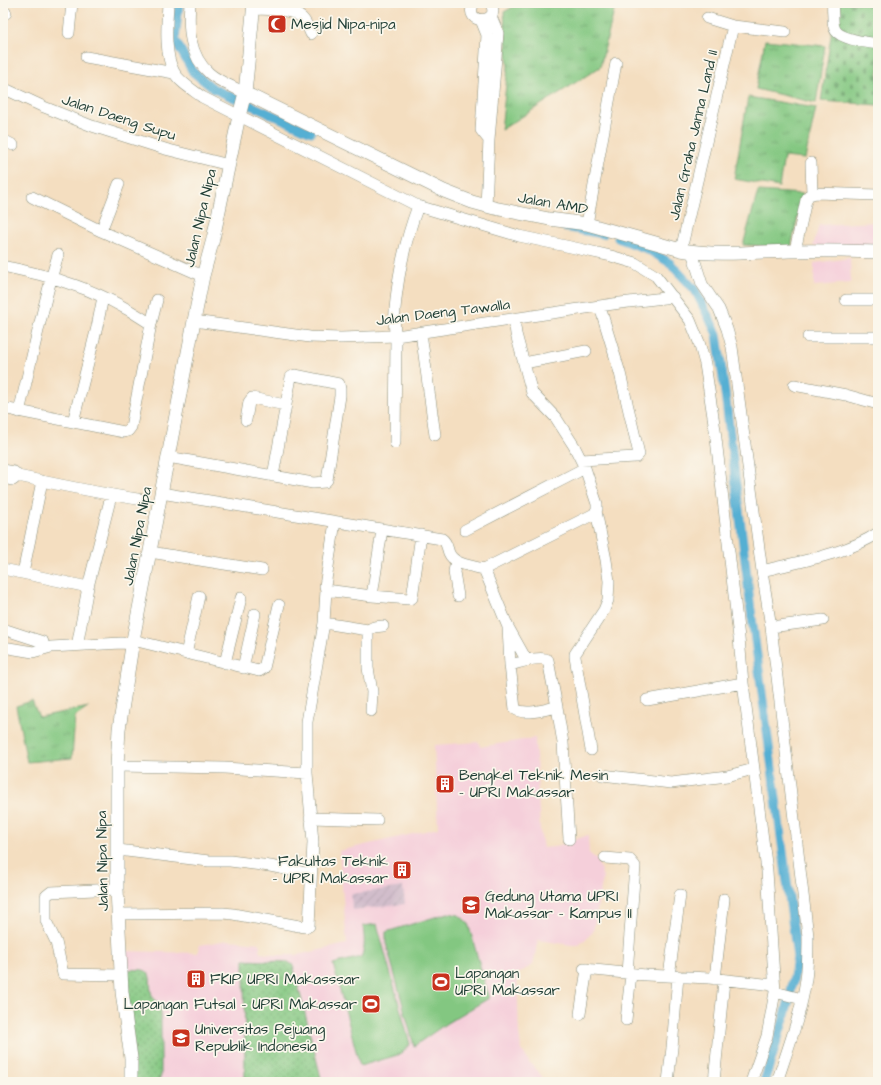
<svg xmlns="http://www.w3.org/2000/svg" width="881" height="1085" viewBox="0 0 881 1085" font-family="'Architects Daughter',sans-serif">
  <defs>
    <pattern id="industrial-furrows" width="10" height="10" patternUnits="userSpaceOnUse"><rect width="10" height="10" fill="#d1bdcb"/><path d="M-1 1l2-2M0 10L10 0M9 11l2-2" fill="none" stroke="#b3a3af"/></pattern>
    <pattern id="grass-tufts" width="24" height="20" patternUnits="userSpaceOnUse"><rect width="24" height="20" fill="#83c781"/><path d="M3 7l-1-3M5 7V3M7 7l1-3M15 17l-1-3M17 17v-4M19 17l1-3" fill="none" stroke="#6ba36a"/></pattern>
    <pattern id="cemetery-stones" width="16" height="16" patternUnits="userSpaceOnUse"><rect width="16" height="16" fill="#83c781"/><path d="M2 7V4a2 2 0 0 1 4 0v3zM10 15v-3a2 2 0 0 1 4 0v3z" fill="#6ba36a"/></pattern>
    <pattern id="park-dots" width="8" height="8" patternUnits="userSpaceOnUse"><rect width="8" height="8" fill="#83c781"/><path d="M2 2h.1M6 6h.1" fill="none" stroke="#6ba36a" stroke-width="1.8" stroke-linecap="round"/></pattern>
  </defs>
  <rect width="100%" height="100%" fill="#fbf7ec"/>
  <filter id="ink" filterUnits="userSpaceOnUse"><feTurbulence type="fractalNoise" baseFrequency=".025" numOctaves="2"/><feDisplacementMap in="SourceGraphic" scale="8" xChannelSelector="R" yChannelSelector="G"/><feConvolveMatrix kernelMatrix="1 2 1 2 8 2 1 2 1" color-interpolation-filters="sRGB"/></filter>
  <filter id="wash" filterUnits="userSpaceOnUse"><feTurbulence type="fractalNoise" baseFrequency=".012" numOctaves="4" result="noise"/><feDisplacementMap in="SourceGraphic" scale="16" xChannelSelector="R" yChannelSelector="G"/><feGaussianBlur stdDeviation="0.9" result="paint"/><feColorMatrix in="noise" values="0 0 0 0 0 0 0 0 0 0 0 0 0 0 0 0 0 1.4 0 .05"/><feComposite in="paint" operator="in"/></filter>
  <g filter="url(#wash)">
    <rect width="100%" height="100%" fill="#f4dec0"/>
    <path fill="#f5cfda" d="M878,222V249L813,246L819,225Z
      M850,258L851,283L814,286V263Z
      M535,738L540,830L543,848L554,847L588,835L589,853L597,860L603,877L593,932L578,946L538,940L533,965L517,974L519,1033L521,1048L529,1062L541,1075L544,1082H135L124,951L198,953L200,945L228,940L260,943V953L277,955H297L347,944L339,851L438,828L434,745L479,742L480,747Z"/>
    <path fill="url(#industrial-furrows)" d="M403,887L405,904L352,910L351,894Z"/>
    <path fill="url(#grass-tufts)" stroke="#51825a" d="M520,3H616L600,67L501,130L508,67L504,12Z
      M765,40L825,46L816,103L756,89Z
      M748,97L816,108L805,159L784,157L779,187L734,179Z
      M758,191L803,194L791,247L743,245Z
      M32,701L39,717L89,707L75,717L72,758L27,762L16,706Z"/>
    <path fill="url(#cemetery-stones)" stroke="#51825a" d="M836,3H878V105L821,101Z"/>
    <path fill="url(#park-dots)" stroke="#51825a" d="M244,960L288,962L293,965L322,1082H245Z
      M126,970C131,970 138,969 143,970C158,973 142,997 161,1003V1076L157,1082H135Z"/>
    <path fill="#83c781" stroke="#51825a" d="M448,913L459,915L468,923L489,998L447,1023L414,1046L386,943V932Z
      M377,924L410,1044L401,1054L360,1066L333,964L361,957C366,947 364,937 363,926Z"/>
    <g fill="none" stroke-linecap="round" stroke-linejoin="round">
      <path stroke="#55afd3" stroke-width="9" d="M179,3L175,40L193,72L214,89L311,132
        M565,227L603,234
        M618,238L647,249L670,263L695,290L717,334L725,393L751,610L797,957C792,1000 777,1041 764,1082"/>
    </g>
  </g>
  <g filter="url(#ink)">
    <g fill="none" stroke-linecap="round" stroke-linejoin="round">
      <defs>
        <path id="minor" d="M168,3C167,23 164,54 174,72C179,82 193,90 202,97L418,206L519,236L580,249L611,256L635,263L656,276L690,320L699,342L705,364L715,430L739,638L743,683L767,871L775,992L767,1036L751,1082
          M190,3C188,28 189,55 209,73C219,82 234,87 245,93
          M474,3C461,26 504,24 490,3
          M833,3C832,8 833,13 833,19C833,23 833,27 836,31C843,40 867,42 878,44
          M253,9C267,10 292,8 302,18C306,22 309,29 311,34
          M3,13H6
          M707,18L733,26
          M481,20L487,35L481,130L489,140
          M69,33L72,3
          M86,57L174,73
          M3,88L44,107L92,126L165,149L229,165
          M3,140L13,145
          M811,163L812,194
          M32,197L101,231L203,276
          M486,206L489,140L498,33L491,16
          M587,224L616,63
          M101,231L119,184
          M681,250L733,26L785,32
          M795,251L806,200L809,195L816,193L878,195
          M692,252L702,284L719,309L727,329L732,347L762,571L771,627L808,936C808,950 808,965 806,979C801,1014 788,1048 777,1082
          M3,266C24,271 45,275 65,282C94,291 126,307 151,324
          M846,300H878
          M194,321L310,337L341,338L396,336L620,303L673,297
          M421,333L435,435
          M808,337H878
          M524,363L586,351
          M794,385L846,395L878,404
          M3,408L124,432L128,431L131,427L151,324L157,300
          M19,412C32,359 42,307 58,255
          M246,420L249,402L252,398L285,405
          M73,422L97,327L103,297
          M395,443L396,336C393,327 395,318 395,309C398,274 406,238 418,206
          M168,457L313,483L325,482L327,480L340,396V389L339,384L295,375L291,377L273,476
          M581,460L636,457L639,454L620,373L600,307
          M3,470L14,472L18,476C60,485 102,494 144,500
          M3,478L13,480L18,476
          M161,493L442,539C447,542 447,548 449,553C454,565 473,566 484,569
          M335,522L325,586L326,590L372,596L382,530
          M465,530L585,468
          M150,552L262,570
          M456,561L454,572L458,596
          M3,569L88,587
          M484,569L594,514L597,509V504L585,468L574,446L556,418L532,393L516,334L514,319
          M484,569L508,627L527,661
          M762,571C798,562 847,554 878,533
          M23,573L42,481
          M372,596L409,599L412,598L421,535
          M324,623L368,630L374,627L383,626
          M508,627L510,665L515,709C526,716 545,709 557,707L563,743L569,839
          M771,627L823,620
          M3,629L43,642
          M368,630V668L372,692L371,711
          M133,640L259,671L264,668L279,605
          M78,641L88,587L111,496
          M3,647L33,652L51,647L121,643L133,644
          M186,654L199,596
          M225,663L241,598
          M510,665C519,663 540,655 548,660L557,707
          M243,668L255,614
          M647,700L743,683
          M591,750L575,657V654L604,610L608,600L609,581L606,560L596,511
          M117,766L224,768L307,773
          M602,775L671,783L727,776L754,769
          M310,818L377,820
          M118,850L209,861H230L270,866L311,874
          M605,858L630,860L635,866L627,973
          M117,889L51,892L46,896V921L56,942L63,974L121,975
          M119,914L223,913L233,914L305,927L309,926L313,842L307,773V722L324,623L326,590
          M584,969L646,975L709,978L774,985
          M669,976L680,895
          M715,979L724,899
          M775,992L802,999
          M580,1014L587,969
          M626,1020L631,974
          M668,1082L672,1048L678,976
          M714,1082L724,981"/>
        <path id="tertiary" d="M245,93L444,191L472,202L494,208L549,219L587,224L681,250C717,256 753,252 789,251C818,250 848,251 878,252
          M131,1082V1058L122,992L117,889V766L119,729L133,640L194,321L203,276L213,239L239,116L245,93L254,3"/>
      </defs>
      <use href="#minor" stroke="#8a8e7a" stroke-width="12"/>
      <use href="#tertiary" stroke="#8a8e7a" stroke-width="14"/>
      <use href="#minor" stroke="#fff" stroke-width="11"/>
      <use href="#tertiary" stroke="#fff" stroke-width="13"/>
    </g>
  </g>
  <defs>
    <symbol id="mosque-square" viewBox="-11 -11 22 22"><rect x="-9" y="-9" width="18" height="18" rx="4" fill="#c8321e" stroke="#fbf7ec"/><path d="M3.5-4.9A6 6 0 1 0 3.5 4.9A5 5 0 1 1 3.5-4.9Z" fill="#fff"/></symbol>
    <symbol id="building-square" viewBox="-11 -11 22 22"><rect x="-9" y="-9" width="18" height="18" rx="4" fill="#c8321e" stroke="#fbf7ec"/><path d="M-4-6H4V6H1V3H-1V6H-4ZM-2.5-4.3h1.7v1.8h-1.7ZM.8-4.3h1.7v1.8H.8ZM-2.5-1h1.7V.8h-1.7ZM.8-1h1.7V.8H.8Z" fill="#fff"/></symbol>
    <symbol id="university-square" viewBox="-11 -11 22 22"><rect x="-9" y="-9" width="18" height="18" rx="4" fill="#c8321e" stroke="#fbf7ec"/><path d="M0-5L7-2L0 1L-7-2ZM-4 1L0 2.5L4 1V4Q0 6-4 4Z" fill="#fff"/></symbol>
    <symbol id="stadium-square" viewBox="-11 -11 22 22"><rect x="-9" y="-9" width="18" height="18" rx="4" fill="#c8321e" stroke="#fbf7ec"/><path d="M0-5a6.5 5 0 1 0 0 10a6.5 5 0 1 0 0-10ZM-3.5-1.8h7v3.6h-7Z" fill="#fff"/></symbol>
  </defs>
  <g fill-rule="evenodd">
    <use href="#mosque-square" x="266" y="13" width="22" height="22"/>
    <use href="#building-square" x="434" y="773" width="22" height="22"/>
    <use href="#building-square" x="391" y="859" width="22" height="22"/>
    <use href="#university-square" x="460" y="894" width="22" height="22"/>
    <use href="#building-square" x="185" y="968" width="22" height="22"/>
    <use href="#stadium-square" x="430" y="971" width="22" height="22"/>
    <use href="#stadium-square" x="360" y="993" width="22" height="22"/>
    <use href="#university-square" x="170" y="1027" width="22" height="22"/>
  </g>
  <g text-anchor="middle" stroke-width="3.5" stroke-linejoin="round" paint-order="stroke">
    <g font-size="15" fill="#1f3d34" stroke="#fbf7ec" text-anchor="start">
      <text x="291" y="29">Mesjid Nipa-nipa</text>
      <text x="459" y="780">Bengkel Teknik Mesin<tspan x="459" dy="17">- UPRI Makassar</tspan></text>
      <text x="388" y="866" text-anchor="end">Fakultas Teknik<tspan x="388" dy="17">- UPRI Makassar</tspan></text>
      <text x="485" y="901">Gedung Utama UPRI<tspan x="485" dy="17">Makassar - Kampus II</tspan></text>
      <text x="455" y="978">Lapangan<tspan x="455" dy="17">UPRI Makassar</tspan></text>
      <text x="210" y="984">FKIP UPRI Makasssar</text>
      <text x="357" y="1009" text-anchor="end">Lapangan Futsal - UPRI Makassar</text>
      <text x="195" y="1034">Universitas Pejuang<tspan x="195" dy="17">Republik Indonesia</tspan></text>
    </g>
    <g font-size="15" fill="#1f3d34" stroke="#fbf7ec">
      <text transform="translate(119 117) rotate(18)" y="5">Jalan Daeng Supu</text>
      <text transform="translate(693 135) rotate(-77)" y="5">Jalan Graha Janna Land II</text>
      <text transform="translate(553 203) rotate(10)" y="5">Jalan AMD</text>
      <text transform="translate(200 218) rotate(-77)" y="5">Jalan Nipa Nipa</text>
      <text transform="translate(443 312) rotate(-7)" y="5">Jalan Daeng Tawalla</text>
      <text transform="translate(137 536) rotate(-79)" y="5">Jalan Nipa Nipa</text>
      <text transform="translate(102 861) rotate(-91)" y="5">Jalan Nipa Nipa</text>
    </g>
  </g>
  <rect width="881" height="1085" fill="none" stroke="#fbf7ec" stroke-width="16"/>
</svg>
